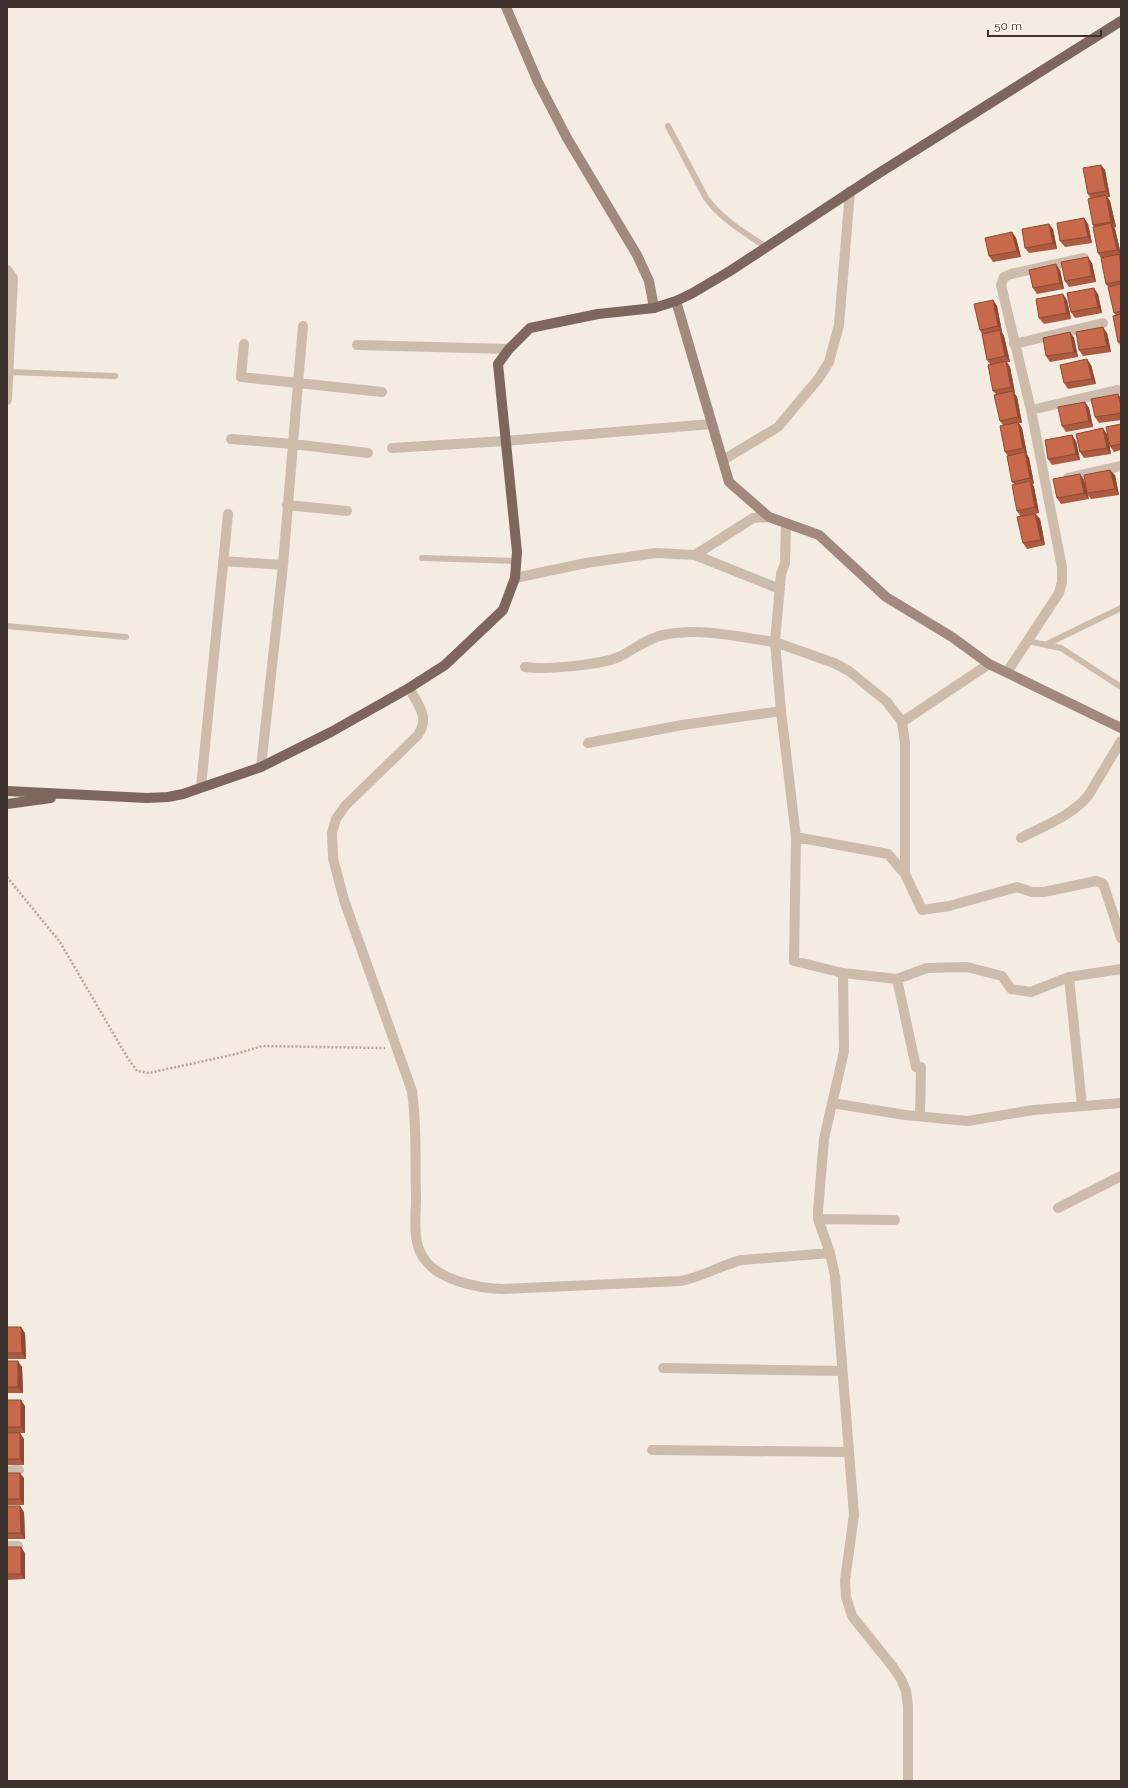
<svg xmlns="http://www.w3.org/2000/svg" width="1128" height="1788" viewBox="0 0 1128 1788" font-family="Raleway,sans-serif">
  <rect width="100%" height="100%" fill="#f4ebe1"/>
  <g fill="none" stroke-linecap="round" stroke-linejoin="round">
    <path stroke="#b9a596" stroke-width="2.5" stroke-dasharray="2 2" stroke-linecap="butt" d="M7,877L60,942L127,1057L137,1071L149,1073L236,1054L262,1046L385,1048"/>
    <path stroke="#cdbbac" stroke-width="6" d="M668,126L706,198C722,220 744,232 766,247
      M9,372L115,376
      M422,558L516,561
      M7,626L126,637
      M1027,641L1061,648L1121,687
      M1047,644L1121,608"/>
    <path stroke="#cdbbac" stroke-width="10" d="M7,270L13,278L7,400
      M244,344L241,377L298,383L303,326
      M1014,344L1103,323
      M357,345L509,349
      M1031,410L1117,390
      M231,439L293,444L298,383L382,392
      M392,448L505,441L712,424
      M723,460L778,427L819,378L829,362L839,325L850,191
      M1068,478L1121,466
      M287,505L347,511
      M786,523L785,563L781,574L775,642L834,663L849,671L887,702L902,722L905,743V874
      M695,555L780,589
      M223,561L283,565
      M515,578L586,563L656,553L695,555L753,518L769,517
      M525,667C547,670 599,665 619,657C633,650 648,638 663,635C702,627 737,637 775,642L781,711
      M1007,672L1059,593L1062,582V567L1031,410L1001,285L1004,277L1011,274L1084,258
      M409,688C418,705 430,717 418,735L345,806L336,819L332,833L333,858L344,900L412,1091C417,1126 415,1162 416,1197C416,1216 412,1241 423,1257C437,1280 477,1288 502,1289L680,1281C701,1278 720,1265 742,1260L830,1253
      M902,722L989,664
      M588,743L682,725L781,711L796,837L888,854L905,874L922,910L949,906L1017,887L1032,892H1044L1096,881L1102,883L1104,886L1121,938
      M261,767L283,565L293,444L368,453
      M201,787L228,514
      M796,837L794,961L843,973L897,979L927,968L967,967L1002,976L1011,989L1031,992L1069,977L1121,969
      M1021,838C1044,826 1071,816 1088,796L1121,741
      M843,973L844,1051L824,1139L818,1211V1219L830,1253L835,1276L854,1515L845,1580L846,1597L852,1616L893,1667L901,1679L906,1691L908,1706V1781
      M1069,977L1082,1106
      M897,979L916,1067
      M832,1103L905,1115L968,1121L1033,1110L1121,1103
      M920,1116L921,1067
      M1058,1208L1121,1176
      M818,1219L895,1220
      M663,1368L842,1371
      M652,1450L849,1452
      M7,1471L19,1470
      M7,1546H18"/>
    <path stroke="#a18a7d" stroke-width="10" d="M506,7L538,82L567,138L637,255L649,281L654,308
      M676,301L729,482L769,517L819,535L886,597L952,637L989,664L1121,728"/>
    <path stroke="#7d675c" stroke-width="10" d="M7,791L147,798L168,797L183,794L261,767L331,732L409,688L445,665L503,610L515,578L517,552L498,364L509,349L530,328L598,314L654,308L676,301L691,294L730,271L876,175L1121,21
      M7,804L51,798"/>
  </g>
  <path fill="#ac5a40" d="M1101,165L1105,170L1110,197H1107L1110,201L1116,227L1114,228L1115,229L1121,255L1120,256L1121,257V346L1118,342L1116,315L1114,313L1109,288L1106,284L1101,258L1098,253L1094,227L1093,225L1091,199L1088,194Z
    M1084,218L1088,224L1092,243L1065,247L1060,241Z
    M1053,229L1057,249L1029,253L1025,248Z
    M1012,232L1016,238L1021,257L993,262L989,256Z
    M1092,263L1096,282L1069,287L1065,281Z
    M1060,270L1064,289L1037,294L1033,288Z
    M1098,294L1102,313L1075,318L1071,312Z
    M993,300L997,306L1002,332L1004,336L1010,362H1007L1010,367L1015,393H1014L1017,397L1022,423H1019L1022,428L1027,454L1029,458L1034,484H1033L1034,487L1039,513L1036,514L1040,519L1045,545L1027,549L1023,543L1021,517L1017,511L1014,484L1012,482L1008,456L1005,452L1003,425L1000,421L996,394L993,391L990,364L987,360L982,334L980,330Z
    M1067,300L1071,319L1044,324L1039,318Z
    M1070,332L1074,338L1078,357L1050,362L1046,356Z
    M1107,333L1111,352L1083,356L1079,350Z
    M1091,365L1096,384L1068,389L1064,383Z
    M1121,398V420L1099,423L1095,417Z
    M1085,402L1089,408L1093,427L1066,432L1062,426Z
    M1121,424V450L1114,452L1110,446Z
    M1107,434L1111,454L1084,458L1080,452Z
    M1076,441L1080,460L1052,465L1048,459Z
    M1115,475L1119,495L1091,499L1087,494L1089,499L1061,504L1057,498L1084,480L1087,491Z
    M7,1327L25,1333L26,1359H7Z
    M7,1361L22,1367L23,1393H7Z
    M7,1400L25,1406V1433H7Z
    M7,1433L24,1439V1465H7Z
    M7,1473L24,1478V1505H7Z
    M7,1506L24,1512L25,1539H7Z
    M7,1547L25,1553V1579L7,1580Z"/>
  <path fill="#8c4a34" d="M1101,165L1105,170L1110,197L1106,191Z
    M1106,195L1110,201L1116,227L1111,222Z
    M1084,218L1088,224L1092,243L1088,237Z
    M1111,223L1115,229L1121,255L1117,250Z
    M1049,224L1053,229L1057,249L1053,243Z
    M1012,232L1016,238L1021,257L1017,251Z
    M1119,254L1121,257V265Z
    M1088,257L1092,263L1096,282L1092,276Z
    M1056,264L1060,270L1064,289L1060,283Z
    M1094,288L1098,294L1102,313L1098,307Z
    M1063,294L1067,300L1071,319L1067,313Z
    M993,300L997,306L1002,332L998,326Z
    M1103,327L1107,333L1111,352L1107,346Z
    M1000,330L1004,336L1010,362L1005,356Z
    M1070,332L1074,338L1078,357L1074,352Z
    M1087,359L1091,365L1096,384L1092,379Z
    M1006,361L1010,367L1015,393L1011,387Z
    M1013,391L1017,397L1022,423L1018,417Z
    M1118,394L1121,398V407Z
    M1085,402L1089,408L1093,427L1089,421Z
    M1018,422L1022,428L1027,454L1023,448Z
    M1103,428L1107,434L1111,454L1107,448Z
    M1072,435L1076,441L1080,460L1076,454Z
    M1025,452L1029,458L1034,484L1030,478Z
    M1110,470L1115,475L1119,495L1115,489Z
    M1080,474L1084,480L1089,499L1084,493Z
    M1030,481L1034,487L1039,513L1035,507Z
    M1035,514L1040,519L1045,545L1041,540Z
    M21,1327L25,1333L26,1359L22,1353Z
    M18,1361L22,1367L23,1393L18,1387Z
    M21,1400L25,1406V1433L21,1427Z
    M20,1433L24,1439V1465L20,1459Z
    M20,1473L24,1478V1505L20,1499Z
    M20,1506L24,1512L25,1539L21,1533Z
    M21,1547L25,1553V1579L21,1574Z"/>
  <path fill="#c8694b" stroke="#8c4a34" d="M1101,165L1106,191L1088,194L1083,168Z
    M1106,195L1111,222L1093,225L1088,199Z
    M1084,218L1088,237L1060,241L1057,223Z
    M1111,223L1117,250L1098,253L1093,227Z
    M1049,224L1053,243L1025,248L1022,229Z
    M1012,232L1017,251L989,256L985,238Z
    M1119,254L1121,265V281L1106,284L1101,258Z
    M1088,257L1092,276L1065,281L1061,262Z
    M1056,264L1060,283L1033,288L1029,270Z
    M1121,284V311L1114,313L1108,287Z
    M1094,288L1098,307L1071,312L1067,293Z
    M1063,294L1067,313L1039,318L1036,299Z
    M993,300L998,326L980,330L974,304Z
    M1121,314V341L1118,342L1113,316Z
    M1103,327L1107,346L1079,350L1076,332Z
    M1000,330L1005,356L987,360L982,334Z
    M1070,332L1074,352L1046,356L1043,338Z
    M1087,359L1092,379L1064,383L1060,365Z
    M1006,361L1011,387L993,391L988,365Z
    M1013,391L1018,417L1000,421L994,395Z
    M1118,394L1121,407V413L1095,417L1091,399Z
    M1085,402L1089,421L1062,426L1058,407Z
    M1018,422L1023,448L1005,452L1000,426Z
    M1121,424V444L1110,446L1106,427Z
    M1103,428L1107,448L1080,452L1076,434Z
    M1072,435L1076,454L1048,459L1045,440Z
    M1025,452L1030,478L1012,482L1007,456Z
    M1110,470L1115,489L1087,493L1084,475Z
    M1080,474L1084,493L1057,498L1053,479Z
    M1030,481L1035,507L1017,511L1012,485Z
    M1035,514L1041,540L1023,543L1017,517Z
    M7,1327H21L22,1353H7Z
    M7,1361H18V1387H7Z
    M7,1400H21V1427H7Z
    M7,1433H20V1459H7Z
    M7,1473H20V1499H7Z
    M7,1506H20L21,1533H7Z
    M7,1547H21V1574H7Z"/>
  <rect width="1128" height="1788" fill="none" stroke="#3b302b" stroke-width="16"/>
  <path d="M988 30v6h113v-6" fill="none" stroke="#3b302b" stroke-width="2"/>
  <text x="994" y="30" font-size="12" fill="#3b302b" stroke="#fbf5ee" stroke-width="3" paint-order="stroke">50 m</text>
</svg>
